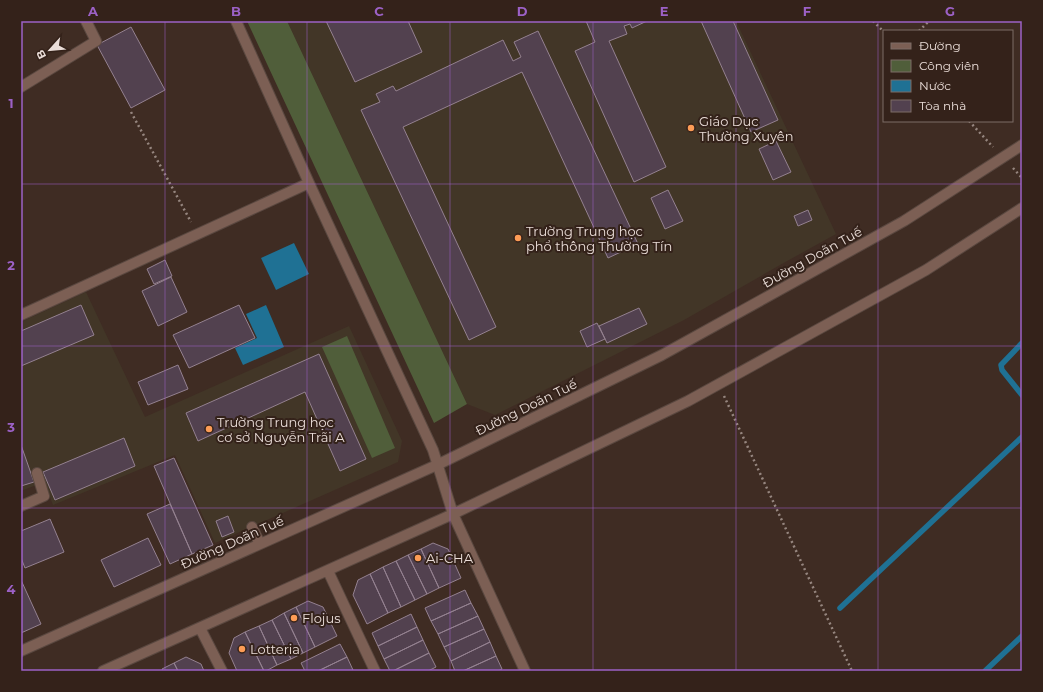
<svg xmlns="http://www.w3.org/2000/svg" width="1043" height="692" viewBox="0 0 1043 692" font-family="Montserrat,sans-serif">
  <rect width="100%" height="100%" fill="#3f2c23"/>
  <path fill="#423627" d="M287,21H736L836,234L780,265L684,320L495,415L467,404Z
    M86,292L145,417L349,326L402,441L398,462L215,543L175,455L53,505L44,482L21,491V322Z"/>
  <path fill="#505e3a" d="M247,21H287L467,404L434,423Z
    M347,336L395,448L372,458L322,347Z"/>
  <path fill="#1f7194" d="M294,243L309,274L276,290L261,258Z
    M266,305L284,347L243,365L235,348L257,338L246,314Z"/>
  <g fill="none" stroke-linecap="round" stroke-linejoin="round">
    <path stroke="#1f7194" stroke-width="5.5" d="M1022,343L1001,365L1002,370L1022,395
      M840,608L1022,437
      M985,671L1022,636"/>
  </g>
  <path fill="#52414f" stroke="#948190" d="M326,21H408L422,52L355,82Z
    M586,21H647L632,28L630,24L624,26L627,34L609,41L666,167L634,182L575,51L595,42Z
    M701,21H733L778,120L751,132Z
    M131,27L165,90L131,108L97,45Z
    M538,31L638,244L608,258L522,72L403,127L496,327L469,340L361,110L380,102L376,94L393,86L396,91L503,40L513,61L521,57L514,42Z
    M776,141L791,172L773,180L759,149Z
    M668,190L683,221L665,229L651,198Z
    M808,210L812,220L798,226L794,216Z
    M165,260L172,276L154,284L147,269Z
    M171,277L187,312L158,326L142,291Z
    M81,305L94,335L21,366V331Z
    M239,305L255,338L189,368L173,335Z
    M639,308L647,324L607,343L599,326Z
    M597,323L605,339L587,347L580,331Z
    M319,354L366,459L340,471L305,392L198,441L186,413Z
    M178,365L188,389L148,405L138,382Z
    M124,438L135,466L55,500L43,472Z
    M21,445L34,482L21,486Z
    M174,458L213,545L192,554L154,466Z
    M170,504L192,554L170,564L147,514Z
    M228,516L234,532L222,537L216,521Z
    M50,519L64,552L25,568L21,558V531Z
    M148,538L161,565L114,587L101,560Z
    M433,543L448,549L461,578L439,588L421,549Z
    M421,549L439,588L427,594L408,555Z
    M408,555L427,594L415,600L396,561Z
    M396,561L415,600L401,607L383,567Z
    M383,567L401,607L388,613L370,574Z
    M370,574L388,613L367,624L353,595L358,580Z
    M21,580L41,624L21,633Z
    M465,590L471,603L431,621L425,608Z
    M308,601L323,607L337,636L315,647L296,607Z
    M471,603L478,616L438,634L431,621Z
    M296,607L315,647L303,653L284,613Z
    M284,613L303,653L291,659L272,620Z
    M411,614L417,627L378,646L372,633Z
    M478,616L484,629L444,647L438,634Z
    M272,620L291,659L277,665L259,626Z
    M259,626L277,665L266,671H264L245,632Z
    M417,627L423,640L384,659L378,646Z
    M484,629L490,642L451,661L444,647Z
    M245,632L264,671H237L229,653L234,638Z
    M423,640L429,653L393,671H390L384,659Z
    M490,642L496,656L463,671H455L451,661Z
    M340,644L347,657L318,671H305L301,663Z
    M429,653L436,667L428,671H393Z
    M496,656L502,669L498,671H463Z
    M186,657L201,664L204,671H178L174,663Z
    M347,657L353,670L351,671H318Z
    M174,663L178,671H163L162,669Z"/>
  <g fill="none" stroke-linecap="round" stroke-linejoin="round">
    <defs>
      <path id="minor" d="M236,21L309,183L433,450L453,514L525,671
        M21,87L96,41L86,21
        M21,315L309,183
        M21,506L44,496L37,473
        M252,527L260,544
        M328,571L375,671
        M200,628L222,671
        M21,651L439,464L662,355L904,221L1022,145
        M103,671L453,514L688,401L926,270L1022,208"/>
    </defs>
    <use href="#minor" stroke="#5a4840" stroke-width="12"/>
    <path stroke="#96867f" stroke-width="2.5" stroke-dasharray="2 3" stroke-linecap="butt" d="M873,21L884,32
      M919,31L929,21
      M131,112L191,222
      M969,121L993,147
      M1013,168L1022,178
      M724,396L852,671"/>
    <use href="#minor" stroke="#7c5f54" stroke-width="10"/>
  </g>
  <path fill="none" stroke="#9c61c6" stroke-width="1" stroke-opacity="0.55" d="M165,21V671M307,21V671M450,21V671M593,21V671M736,21V671M878,21V671M21,184H1022M21,346H1022M21,508H1022"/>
  <g fill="#fd9c56" stroke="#34221a" stroke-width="1.5">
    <circle cx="691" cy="128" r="4"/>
    <circle cx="518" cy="238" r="4"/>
    <circle cx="209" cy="429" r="4"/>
    <circle cx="418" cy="558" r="4"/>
    <circle cx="294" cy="618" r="4"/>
    <circle cx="242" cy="649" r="4"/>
  </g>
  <g text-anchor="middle" stroke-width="4" stroke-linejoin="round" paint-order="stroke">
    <g font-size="13" fill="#eaddd8" stroke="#34221a" text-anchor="start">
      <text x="699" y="126">Giáo Dục<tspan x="699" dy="15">Thường Xuyên</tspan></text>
      <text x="526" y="236">Trường Trung học<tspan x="526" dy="15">phổ thông Thường Tín</tspan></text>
      <text x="217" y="427">Trường Trung học<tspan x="217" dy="15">cơ sở Nguyễn Trãi A</tspan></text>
      <text x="426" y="563">Ai-CHA</text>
      <text x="302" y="623">Flojus</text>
      <text x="250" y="654">Lotteria</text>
    </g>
    <g font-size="13" fill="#eaddd8" stroke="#34221a">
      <text transform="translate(812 257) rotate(-29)" y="5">Đường Doãn Tuế</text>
      <text transform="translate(526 407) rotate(-26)" y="5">Đường Doãn Tuế</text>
      <text transform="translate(232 542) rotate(-24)" y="5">Đường Doãn Tuế</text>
    </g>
  </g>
  <rect width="1043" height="692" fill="none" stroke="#34221a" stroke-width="44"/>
  <rect x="883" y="30" width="130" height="92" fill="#34221a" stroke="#7d6d66"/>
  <rect x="891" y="43" width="20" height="6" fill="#7c5f54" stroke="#7d6d66"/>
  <text x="919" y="50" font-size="12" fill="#eaddd8">Đường</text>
  <rect x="891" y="60" width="20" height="12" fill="#505e3a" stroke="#7d6d66"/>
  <text x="919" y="70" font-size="12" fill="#eaddd8">Công viên</text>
  <rect x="891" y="80" width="20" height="12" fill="#1f7194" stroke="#7d6d66"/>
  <text x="919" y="90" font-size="12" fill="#eaddd8">Nước</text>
  <rect x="891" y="100" width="20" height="12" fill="#52414f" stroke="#7d6d66"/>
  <text x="919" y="110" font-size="12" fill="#eaddd8">Tòa nhà</text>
  <g transform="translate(50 50) rotate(243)" stroke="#34221a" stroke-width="3" paint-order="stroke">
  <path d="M0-3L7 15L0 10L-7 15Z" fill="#eaddd8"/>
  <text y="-6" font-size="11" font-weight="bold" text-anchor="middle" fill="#eaddd8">B</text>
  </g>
  <rect x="22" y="22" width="999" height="648" fill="none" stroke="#9c61c6" stroke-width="1.5"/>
  <g font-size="13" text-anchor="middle" font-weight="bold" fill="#9c61c6">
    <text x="93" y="16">A</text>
    <text x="236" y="16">B</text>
    <text x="379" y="16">C</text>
    <text x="522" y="16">D</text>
    <text x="664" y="16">E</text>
    <text x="807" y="16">F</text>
    <text x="950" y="16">G</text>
    <text x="11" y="108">1</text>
    <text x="11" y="270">2</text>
    <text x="11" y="432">3</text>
    <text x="11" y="594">4</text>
  </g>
</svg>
